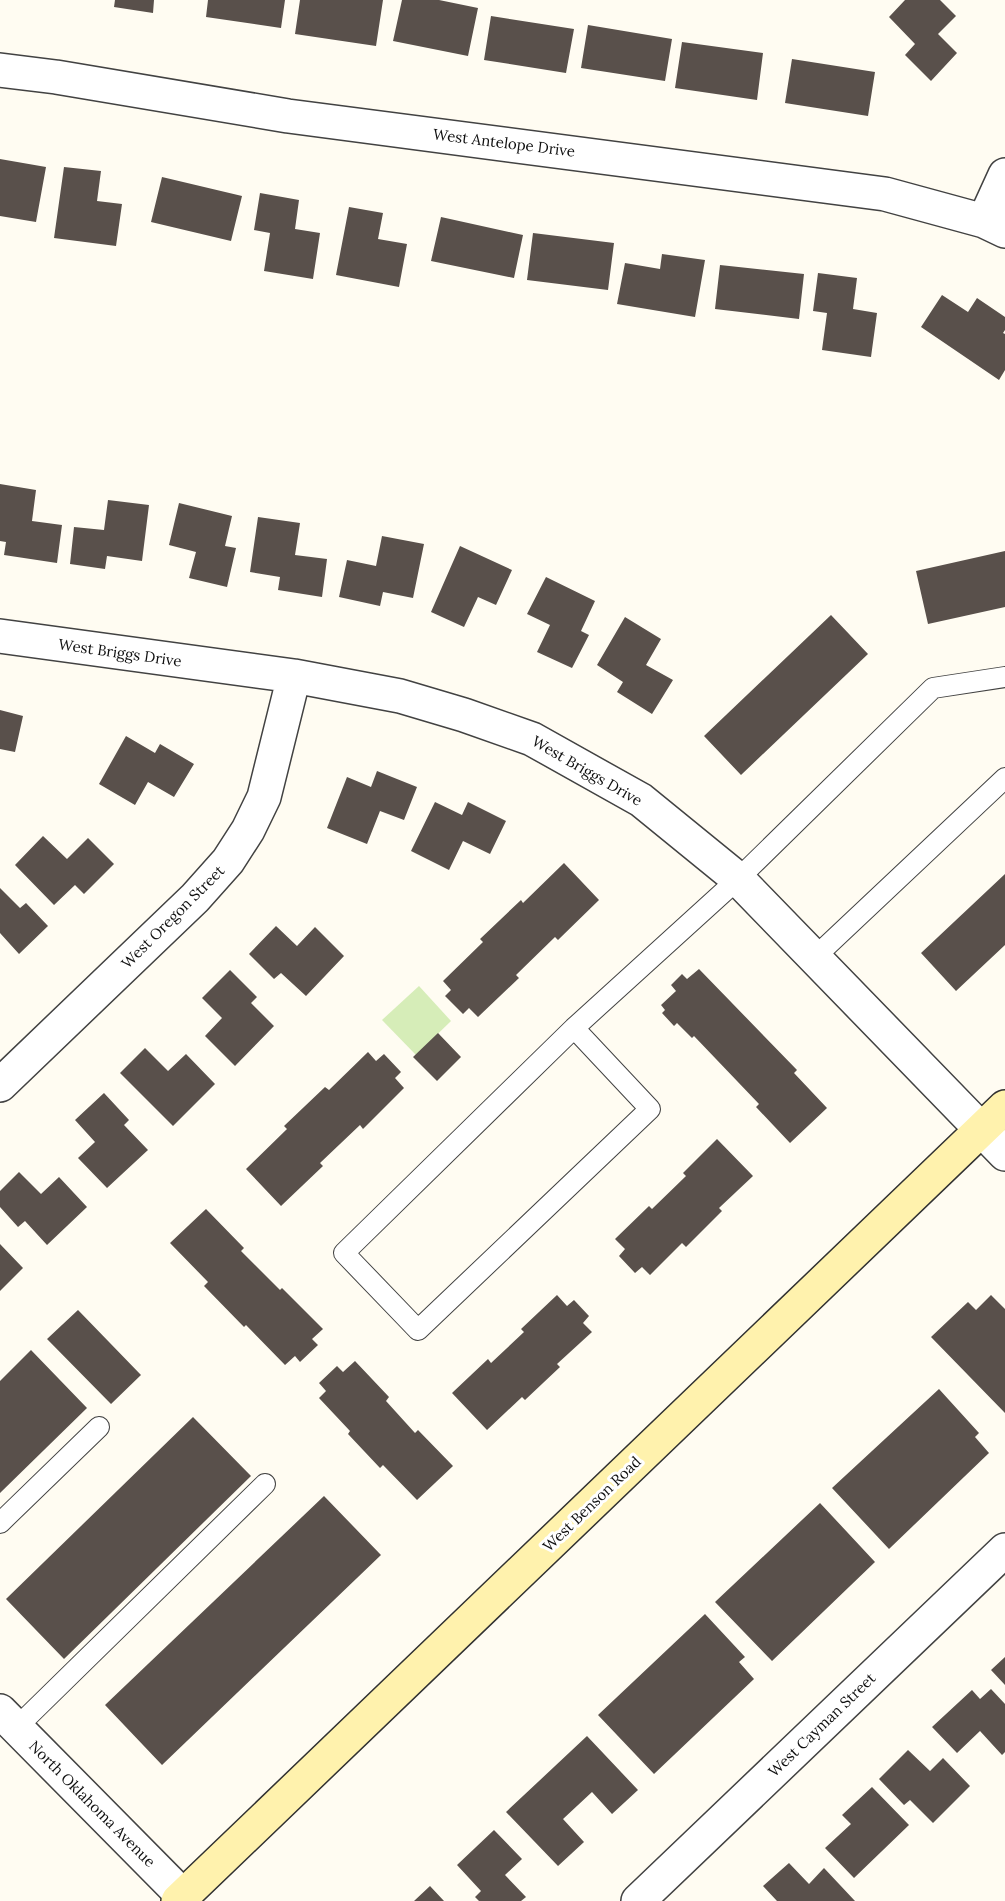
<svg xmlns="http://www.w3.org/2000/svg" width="1005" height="1901" viewBox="0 0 1005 1901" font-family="Lora,serif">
  <rect width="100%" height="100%" fill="#fffcf2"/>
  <path fill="#d6edb8" d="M419,986L451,1021L416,1055L382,1020Z"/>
  <path fill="#59504b" d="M115,0H154L153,13L114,7Z
    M208,0H285L281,28L206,17Z
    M300,0H383L376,46L295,34Z
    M402,0H439L478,8L468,56L393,41Z
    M905,0H940L956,16L938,34L957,53L931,81L905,55L915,44L889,17Z
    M491,16L574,29L566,73L484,60Z
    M588,25L672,39L665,81L581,68Z
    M682,42L763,53L757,100L675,88Z
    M792,59L875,72L868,116L785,103Z
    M0,159L46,167L36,222L0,216Z
    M64,167L101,171L97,201L122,204L116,246L54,238Z
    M162,177L242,196L231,241L151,222Z
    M260,193L299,200L295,229L320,233L313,279L264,271L270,233L254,230Z
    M349,207L383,213L378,239L407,244L399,287L336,275Z
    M441,217L523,235L514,278L431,261Z
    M533,233L614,243L608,290L527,280Z
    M662,254L705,260L695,317L617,304L625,263L660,269Z
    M720,265L804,274L799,319L715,309Z
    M818,273L857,278L853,309L877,313L871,357L822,350L827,313L813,311Z
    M942,295L968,312L977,298L1005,317V330L1003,333L1005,334V370L999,380L921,327Z
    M0,484L36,490L32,521L62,525L57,563L4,555L6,542L0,541Z
    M108,500L149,505L142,561L107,556L105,569L70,564L74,527L104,530Z
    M179,503L232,516L225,546L236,548L227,587L189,578L196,552L169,545Z
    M258,517L300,523L295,555L327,559L322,597L278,590L280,577L250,572Z
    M382,536L424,544L413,598L383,592L380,606L339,597L347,560L376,566Z
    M460,546L512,570L496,605L478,597L464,627L431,612Z
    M1005,551V607L928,624L916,571Z
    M546,577L595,601L581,631L589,635L572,668L537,652L550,625L527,614Z
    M831,615L868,654L741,775L704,736Z
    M625,617L661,639L646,665L673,680L652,714L617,692L623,682L597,665Z
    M0,710L23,716L15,752L0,749Z
    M126,736L155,753L160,744L194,764L174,797L148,782L135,805L99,784Z
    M377,771L417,787L404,820L380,811L367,844L327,828L347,777L371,787Z
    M435,802L462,815L468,802L506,821L490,854L463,841L449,870L411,851Z
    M43,836L67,859L88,838L114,864L84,894L75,885L54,905L15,865Z
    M564,863L599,900L558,940L555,937L516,975L519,978L478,1017L469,1008L463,1014L445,996L451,990L443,981L483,942L480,939L521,900L523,903Z
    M1005,874V945L956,991L921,953Z
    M0,888L20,908L26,903L48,926L19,954L0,933Z
    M276,926L297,946L315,927L344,956L306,996L281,973L274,979L249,954Z
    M699,969L797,1070L794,1073L827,1108L790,1143L756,1107L759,1104L694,1036L692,1038L677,1023L674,1026L662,1013L665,1010L661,1005L676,991L671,985L682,974L687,979Z
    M230,970L257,997L251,1003L274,1026L235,1066L205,1036L222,1018L202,998Z
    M438,1033L461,1057L437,1081L413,1057Z
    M145,1048L168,1071L186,1054L215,1084L173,1126L120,1073Z
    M368,1052L376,1061L384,1054L401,1072L395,1078L404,1088L363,1129L360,1125L320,1163L323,1166L281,1206L246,1169L287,1129L284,1126L325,1087L329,1090Z
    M104,1093L129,1120L124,1125L148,1150L107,1188L78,1158L95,1142L75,1120Z
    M717,1139L753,1176L719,1208L722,1211L686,1247L682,1243L650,1275L642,1267L635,1273L619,1256L625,1249L615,1239L649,1206L652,1209L686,1176L683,1173Z
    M19,1172L41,1194L59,1177L87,1207L47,1245L25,1221L18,1227L0,1207V1191Z
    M206,1209L244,1248L241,1251L280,1290L282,1288L323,1329L312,1339L318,1345L300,1362L295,1356L285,1365L246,1325L244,1327L204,1286L208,1282L170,1243Z
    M0,1244L23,1268L0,1291Z
    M557,1295L567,1306L574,1300L589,1316L583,1323L592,1332L557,1364L560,1367L525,1400L522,1397L487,1430L452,1393L488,1359L491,1363L524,1332L521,1329Z
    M991,1295L1005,1309V1413L931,1337L968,1302L976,1310Z
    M78,1310L141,1375L111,1404L47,1339Z
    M31,1350L87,1408L0,1493V1381Z
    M355,1361L389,1397L386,1401L415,1433L418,1430L453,1466L417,1500L383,1465L380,1468L348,1434L350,1431L319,1398L326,1391L319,1383L337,1366L343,1372Z
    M939,1389L979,1433L975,1437L989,1453L889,1549L832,1488Z
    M193,1417L251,1476L64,1659L6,1599Z
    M324,1496L381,1555L162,1765L105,1705Z
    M820,1503L875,1562L772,1661L715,1602Z
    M705,1614L745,1657L739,1662L754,1679L654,1774L598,1715Z
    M1005,1657V1685L991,1670Z
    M991,1689L1005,1704V1752L1002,1755L980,1731L957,1753L932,1727L972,1690L980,1699Z
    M587,1736L638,1790L612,1814L592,1792L563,1819L584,1842L558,1866L506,1812Z
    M908,1750L930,1771L943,1758L970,1786L933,1823L910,1800L904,1805L879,1779Z
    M872,1787L909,1825L854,1878L825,1848L851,1824L842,1815Z
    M494,1830L522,1859L505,1875L526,1897L521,1901H479L475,1897L481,1891L457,1865Z
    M789,1863L809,1884L824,1868L855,1901H777L763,1886Z
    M430,1886L444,1901H414Z"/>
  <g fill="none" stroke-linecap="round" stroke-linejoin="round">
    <defs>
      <path id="lane" d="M815,957L1005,778
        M574,1028L650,1109L418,1330L344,1253L574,1028L738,879L933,688L1005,677
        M0,1523L99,1427
        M16,1728L265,1484"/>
      <path id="street" d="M0,70L56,77L288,116L885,194L984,221L1005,231
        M984,221L1005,175
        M0,636L294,676L400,696L464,715L532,739L641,800L738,879L1005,1154
        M0,1085L195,898L228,861L248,830L264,797L294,676
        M0,1711L183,1896
        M638,1901L1005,1550"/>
      <path id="secondary" d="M178,1901L1005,1107"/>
    </defs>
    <use href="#lane" stroke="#424242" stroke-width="22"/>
    <use href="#street" stroke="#424242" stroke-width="36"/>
    <use href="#secondary" stroke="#313131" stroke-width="36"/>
    <use href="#lane" stroke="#fff" stroke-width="20"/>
    <use href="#street" stroke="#fff" stroke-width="33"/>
    <use href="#secondary" stroke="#fff2ad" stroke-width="33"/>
  </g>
  <g text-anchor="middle" stroke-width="6" stroke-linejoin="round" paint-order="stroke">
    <g font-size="15" fill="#0f0f0f" stroke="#fff">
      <text transform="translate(504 143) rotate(7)" y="5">West Antelope Drive</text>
      <text transform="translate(120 653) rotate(8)" y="5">West Briggs Drive</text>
      <text transform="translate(587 771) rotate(30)" y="5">West Briggs Drive</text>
      <text transform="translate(173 917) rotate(-45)" y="5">West Oregon Street</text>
      <text transform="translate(592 1504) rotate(-44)" y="5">West Benson Road</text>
      <text transform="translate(822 1725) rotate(-44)" y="5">West Cayman Street</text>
      <text transform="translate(92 1804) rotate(45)" y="5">North Oklahoma Avenue</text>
    </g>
  </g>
</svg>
